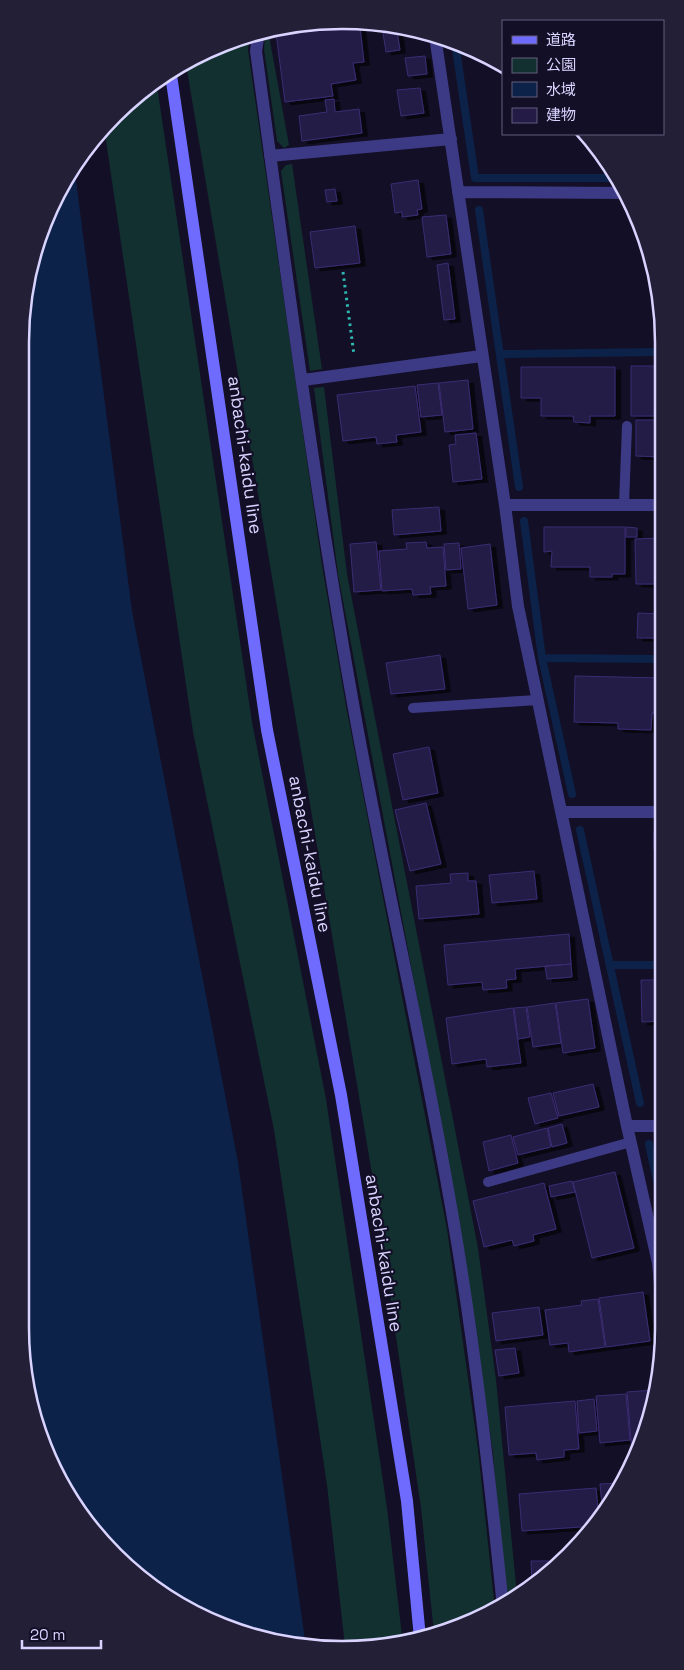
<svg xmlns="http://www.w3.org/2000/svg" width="684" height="1670" viewBox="0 0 684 1670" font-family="'Space Grotesk','Noto Sans JP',sans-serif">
  <defs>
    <filter id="shadow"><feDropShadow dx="5.5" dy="3" stdDeviation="0" flood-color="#0009"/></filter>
  </defs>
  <rect width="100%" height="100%" fill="#130f26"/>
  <path fill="#12302f" d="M271,34L270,41L289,145L284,148L277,141L264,49L265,36Z
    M249,40L248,50L322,565L346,706L447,1229L478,1449L495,1610L434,1633L421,1508L374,1186L186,64L199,53Z
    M157,86L252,722L326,1099L387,1508L403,1644L345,1646L327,1485L274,1130L193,732L104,127Z
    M292,164L322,369L310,371L281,171L286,165Z
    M324,387L347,574L478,1248L496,1380L517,1595L505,1605L493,1453L461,1234L338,574L314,388Z"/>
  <path fill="#0c2248" d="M75,173L132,611L238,1162L306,1647H300L181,1607L100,1540L37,1432L20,1328V342L37,239Z"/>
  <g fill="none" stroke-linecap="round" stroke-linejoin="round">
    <path stroke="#0c2248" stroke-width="8" d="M455,42L475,178H617
      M479,210L519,487
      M500,354L661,352
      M524,521L542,658L572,794
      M542,658L662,659
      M580,830L640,1103
      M610,965H663
      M649,1144L664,1214"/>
  </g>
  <path fill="#241b47" stroke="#3b2d73" filter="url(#shadow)" d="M321,21L348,24L349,28L360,27L364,62L353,63L356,80L331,84L333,96L285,102L276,33Z
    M397,31L400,50L386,52L383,33Z
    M425,56L427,74L408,76L405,58Z
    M420,88L424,113L401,116L397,90Z
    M334,99L335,112L359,109L362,133L302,141L299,116L327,112L325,100Z
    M418,180L422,209L417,210L418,215L402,217V212L395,213L391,184Z
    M335,189L337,201L327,202L325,190Z
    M446,215L451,254L427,257L422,217Z
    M355,226L360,263L315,268L310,232Z
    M448,263L455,319L444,320L437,265Z
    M631,366H661L662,416H631Z
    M521,367H615V416H590V423L574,422L573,416H541V398H521Z
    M468,380L473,429L445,432L439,383Z
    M438,383L442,415L421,417L417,385Z
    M415,386L421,432L396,435L397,442L377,444L376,437L343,441L337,395Z
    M636,420H662V457L636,456Z
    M476,433L482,479L453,482L449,445L456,444L455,435Z
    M439,507L441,531L394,535L392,510Z
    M544,527H625V574H612V577H590V567H551L552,551L544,552Z
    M626,527L637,528V537H626Z
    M662,538V584H636L635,539Z
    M376,542L381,590L354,592L350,544Z
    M426,542L427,548L443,547L446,586L430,587L431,594L413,595L412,589L382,591L379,551L407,549L406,543Z
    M459,543L461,569L446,570L444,544Z
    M490,544L497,605L468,609L461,548Z
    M638,613L662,614V638H637Z
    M440,655L445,689L391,694L386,663Z
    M575,676L661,678V713H652L651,730L618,729V723L574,722Z
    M657,719H662V767H656Z
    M429,747L438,793L403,800L393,754Z
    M426,803L441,864L410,871L395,810Z
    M654,831H663V850H654Z
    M534,871L537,899L492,903L489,875Z
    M468,873V881H476L479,914L419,919L416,886L451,883L450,874Z
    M569,934L571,964L515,969L516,979L506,980L507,988L483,990L482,982L448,985L444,945Z
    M571,964L572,977L547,979L545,966Z
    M641,980H663V1021L642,1022Z
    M588,999L595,1048L563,1053L556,1003Z
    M555,1003L561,1043L533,1047L527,1007Z
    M526,1007L530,1037L518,1039L514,1008Z
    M513,1008L521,1063L487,1067L486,1059L452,1064L446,1018Z
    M593,1084L599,1107L559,1116L553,1093Z
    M551,1093L558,1118L535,1124L528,1098Z
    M562,1124L567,1143L552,1147L548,1128Z
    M547,1128L551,1147L518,1155L513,1137Z
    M511,1135L518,1163L489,1171L483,1142Z
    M615,1172L634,1248L592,1258L573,1182Z
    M572,1181L575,1192L551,1197L549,1186Z
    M544,1183L556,1229L533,1235L534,1241L514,1246L512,1240L484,1247L473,1201Z
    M643,1292L650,1341L606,1347L599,1298Z
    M598,1299L605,1347L569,1352L568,1343L550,1345L545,1310L582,1305L581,1301Z
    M539,1307L543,1335L496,1341L492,1313Z
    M515,1348L519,1373L499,1376L495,1350Z
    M654,1390L647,1431L637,1450L632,1451L627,1392Z
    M626,1394L630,1440L600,1443L596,1396Z
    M594,1399L597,1431L579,1433L577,1401Z
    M575,1401L579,1449L564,1450V1457L537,1460L536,1453L509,1455L505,1407Z
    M620,1483L603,1514L600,1484Z
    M596,1488L599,1521L595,1526L522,1531L519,1494Z
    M531,1561H556L532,1582Z"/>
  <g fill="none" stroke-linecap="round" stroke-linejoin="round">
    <path stroke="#2fb8b0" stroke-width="3" stroke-dasharray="2.5 4" stroke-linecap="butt" d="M343,272L354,355"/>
    <path stroke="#3d3a85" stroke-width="10" d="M624,505L627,426
      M413,708L537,700
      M488,1182L631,1142"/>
    <path stroke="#3d3a85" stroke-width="12" d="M435,36L505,505L518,606L627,1126L658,1263L664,1330
      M258,38L256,51C286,271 315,491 354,709C385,883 426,1056 455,1230C476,1355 490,1481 503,1607
      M270,156L451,139
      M458,192L627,193
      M303,380L481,356
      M505,505H662
      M561,812H663
      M627,1126H663"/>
    <path stroke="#6f6bff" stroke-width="12" d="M171,75L267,730L341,1095L407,1501L420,1638"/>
  </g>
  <g text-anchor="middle" stroke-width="4.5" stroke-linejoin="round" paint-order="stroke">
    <g font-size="18" fill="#d9d4ff" stroke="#130f26">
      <text transform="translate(245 455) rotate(82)" y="6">anbachi-kaidu line</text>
      <text transform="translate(310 854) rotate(79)" y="6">anbachi-kaidu line</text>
      <text transform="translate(384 1253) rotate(81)" y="6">anbachi-kaidu line</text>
    </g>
  </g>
  <path d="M0 0H684V1670H0ZM342 29H342A313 313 0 0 1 655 342V1328A313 313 0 0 1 342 1641H342A313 313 0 0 1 29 1328V342A313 313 0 0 1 342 29Z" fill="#231f37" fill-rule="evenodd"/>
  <path fill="none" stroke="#d9d4ff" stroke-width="2.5" d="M342 29H342A313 313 0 0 1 655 342V1328A313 313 0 0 1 342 1641H342A313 313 0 0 1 29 1328V342A313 313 0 0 1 342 29Z"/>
  <rect x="502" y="20" width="162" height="115" fill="#130f26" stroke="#625e7d"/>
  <rect x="512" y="36" width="25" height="8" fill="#6f6bff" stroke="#625e7d"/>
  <text x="546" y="45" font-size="15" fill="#d9d4ff">道路</text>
  <rect x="512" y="58" width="25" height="15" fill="#12302f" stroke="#625e7d"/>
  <text x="546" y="70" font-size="15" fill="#d9d4ff">公園</text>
  <rect x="512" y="82" width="25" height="15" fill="#0c2248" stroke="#625e7d"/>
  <text x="546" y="95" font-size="15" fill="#d9d4ff">水域</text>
  <rect x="512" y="108" width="25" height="15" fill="#241b47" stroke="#625e7d"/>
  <text x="546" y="120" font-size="15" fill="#d9d4ff">建物</text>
  <path d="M22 1640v8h79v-8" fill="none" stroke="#d9d4ff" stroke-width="2.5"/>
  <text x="30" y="1640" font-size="15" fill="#d9d4ff" stroke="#130f26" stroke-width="4" paint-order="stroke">20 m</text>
</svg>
